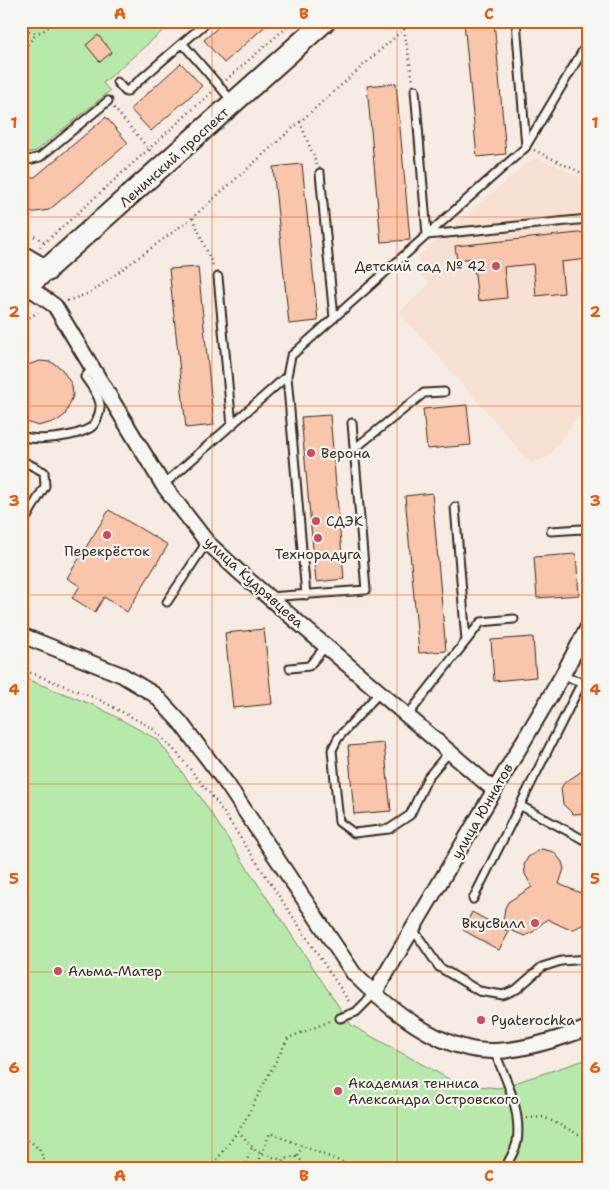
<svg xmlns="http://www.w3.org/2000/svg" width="609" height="1189" viewBox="0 0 609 1189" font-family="'Shantell Sans',sans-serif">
  <rect width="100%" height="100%" fill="#f7ece4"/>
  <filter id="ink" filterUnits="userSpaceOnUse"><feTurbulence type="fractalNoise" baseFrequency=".02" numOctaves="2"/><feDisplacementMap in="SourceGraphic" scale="10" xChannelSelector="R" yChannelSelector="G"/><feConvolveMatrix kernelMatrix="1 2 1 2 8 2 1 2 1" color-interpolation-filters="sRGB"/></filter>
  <g filter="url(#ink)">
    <path fill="#f8e0d3" d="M536,156L588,181V404L548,457L531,463L399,312L430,284L418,273L419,255Z"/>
    <path fill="#b7eaaa" stroke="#798a64" d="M21,21H174L103,83L110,91L36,151L21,154Z
      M21,677L96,706L158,740L199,795L351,1025L458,1084L499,1088L588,1059V1168H21Z"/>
    <path fill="#f9c5ab" stroke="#3b2a1e" d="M225,21H271L224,63L204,40Z
      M464,21H494L506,154L477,157Z
      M98,35L112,52L100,62L86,45Z
      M181,63L202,86L151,131L130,109Z
      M396,83L410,240L381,242L367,86Z
      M106,117L128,143L49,210L21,214V179L35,177Z
      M302,164L318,321L289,324L273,167Z
      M588,232V259L561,262L564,293L536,296L533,264L504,267L507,298L478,301L473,258L457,260L455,246Z
      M198,267L214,425L186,428L169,269Z
      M40,361L51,362L61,368L72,385L73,396L65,415L57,421L38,426L21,420V367Z
      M467,405L471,445L427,449L423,409Z
      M330,415L344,579L316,582L301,417Z
      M432,493L446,651L419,653L405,496Z
      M109,510L168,545L127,612L104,597L95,612L72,598L80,586L67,578Z
      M576,554L579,595L537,598L534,557Z
      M264,629L272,704L233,708L225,633Z
      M533,637L536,677L494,681L491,640Z
      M384,743L391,811L354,814L348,746Z
      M588,765V813L573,814L563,804L561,788L565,782L578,774Z
      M542,849L554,852L562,862L564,869L559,884L588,896V922L574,929L566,928L547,919L533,932L525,936L502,927L505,908L508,902L532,887L525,874L524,865L528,857Z
      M472,912L509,932L499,950L463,930Z"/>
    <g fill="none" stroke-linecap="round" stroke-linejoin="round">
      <defs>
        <path id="lane" d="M183,44L233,102
          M117,82L126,92L208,21
          M415,90L427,235L588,219
          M526,146L588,42
          M21,162L40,157L108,101
          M320,173L334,318
          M218,277L232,426
          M287,376L306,595
          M21,436C37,442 75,437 90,428C96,425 101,411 100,404C99,395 90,384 85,377L92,369
          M354,449L424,393L444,392
          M21,460L44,472L45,486L21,527
          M163,485L287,376L291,356L526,147L516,21
          M551,531L582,529L588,534
          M269,597L366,590L352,423
          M167,602L207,542
          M466,641L481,622L514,619
          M290,668L309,666L326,646
          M562,676L588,684
          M380,692L338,738L332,750L339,822L354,833L389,829L410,815L428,777L450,751
          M408,715L466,641L455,507
          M521,806L588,842
          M473,899L582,682
          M413,929L439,967L479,991L503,995L517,989L542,967L561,961L588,959
          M340,1018L356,1012L374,994
          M494,1051C506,1079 522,1111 517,1142C515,1151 509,1160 505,1168"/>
        <path id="street" d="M27,286L55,306L163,485L207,542L238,571L494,790
          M21,635L122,675L155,695L180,722L227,784L354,974C389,1009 443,1053 495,1051C526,1050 559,1039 588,1028
          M374,994L562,676L588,627"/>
        <path id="secondary" d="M21,256L47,271
          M21,292L325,21"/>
      </defs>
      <use href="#lane" stroke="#3b2a1e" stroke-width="11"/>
      <use href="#street" stroke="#3b2a1e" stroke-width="18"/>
      <use href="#secondary" stroke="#3b2a1e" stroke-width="24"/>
      <path stroke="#3b2a1e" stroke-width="2.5" stroke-dasharray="1 4" stroke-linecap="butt" d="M21,25C31,36 45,35 52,21
        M404,29L413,82
        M21,52L37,33
        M226,80L294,21
        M114,108L153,154
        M300,122L317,165
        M534,150L588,176
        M193,218L214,268
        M21,229L45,242
        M40,247L212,92
        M67,301L90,293L192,218L413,21
        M21,323L38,312
        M21,669L98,699L152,728L178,754L218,804L350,1003
        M527,1118L544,1117L588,1139
        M238,1131L257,1152L285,1161
        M21,1133L39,1149L48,1168
        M298,1156L302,1146
        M211,1168L243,1124L288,1038L331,1021
        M244,1168L252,1147
        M256,1168L270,1133L357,1168
        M284,1168L286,1159L295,1156L302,1161L303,1168"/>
      <use href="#lane" stroke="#f6f6f2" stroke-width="7"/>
      <use href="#street" stroke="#f6f6f2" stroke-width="14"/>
      <use href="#secondary" stroke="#f6f6f2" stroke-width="20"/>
    </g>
  </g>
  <path fill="none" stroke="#e8590c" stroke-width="1" stroke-opacity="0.55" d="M212,21V1168M397,21V1168M21,217H588M21,406H588M21,595H588M21,784H588M21,972H588"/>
  <g fill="#d1495b" stroke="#f6f6f2" stroke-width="2">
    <circle cx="496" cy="266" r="5"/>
    <circle cx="311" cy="453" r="5"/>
    <circle cx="316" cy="521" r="5"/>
    <circle cx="107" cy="535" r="5"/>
    <circle cx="318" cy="538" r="5"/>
    <circle cx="535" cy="923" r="5"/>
    <circle cx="58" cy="971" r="5"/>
    <circle cx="481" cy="1020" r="5"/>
    <circle cx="338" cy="1091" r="5"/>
  </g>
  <g text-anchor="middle" stroke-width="4.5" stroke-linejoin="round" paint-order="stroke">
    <g font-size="14" fill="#3b2a1e" stroke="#f6f6f2">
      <text transform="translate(174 157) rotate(-42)" y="5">Ленинский проспект</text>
      <text transform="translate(254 582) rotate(42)" y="5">улица Кудрявцева</text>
      <text transform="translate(482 811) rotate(-60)" y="5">улица Юннатов</text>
    </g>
    <g font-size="14" fill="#3b2a1e" stroke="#f6f6f2" text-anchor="start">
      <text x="486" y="271" text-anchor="end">Детский сад № 42</text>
      <text x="321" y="458">Верона</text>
      <text x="326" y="526">СДЭК</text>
      <text x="107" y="556" text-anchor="middle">Перекрёсток</text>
      <text x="318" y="559" text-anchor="middle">Технорадуга</text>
      <text x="525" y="928" text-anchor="end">ВкусВилл</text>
      <text x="68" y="976">Альма-Матер</text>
      <text x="491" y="1025">Pyaterochka</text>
      <text x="348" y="1088">Академия тенниса<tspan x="348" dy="16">Александра Островского</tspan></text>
    </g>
  </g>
  <rect width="609" height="1189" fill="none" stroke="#f6f6f2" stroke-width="55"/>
  <rect x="28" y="28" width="554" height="1134" fill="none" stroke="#e8590c" stroke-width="2"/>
  <g font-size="16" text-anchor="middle" font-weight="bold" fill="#e8590c">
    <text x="120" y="19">A</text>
    <text x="304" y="19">B</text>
    <text x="489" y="19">C</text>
    <text x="14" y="128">1</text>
    <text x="595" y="128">1</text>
    <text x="14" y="317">2</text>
    <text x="595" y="317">2</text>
    <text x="14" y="506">3</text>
    <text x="595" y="506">3</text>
    <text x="14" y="695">4</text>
    <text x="595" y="695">4</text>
    <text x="14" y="884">5</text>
    <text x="595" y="884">5</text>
    <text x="14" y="1073">6</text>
    <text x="595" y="1073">6</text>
    <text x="120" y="1181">A</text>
    <text x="304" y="1181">B</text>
    <text x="489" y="1181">C</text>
  </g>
</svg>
